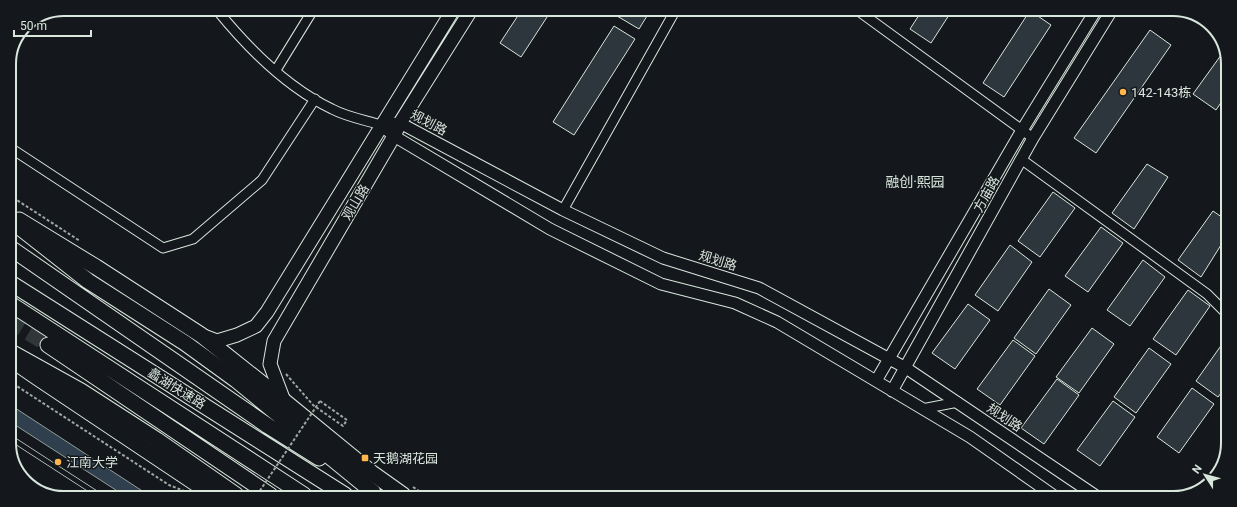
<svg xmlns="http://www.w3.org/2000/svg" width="1237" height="507" viewBox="0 0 1237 507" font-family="Roboto,'Noto Sans SC',sans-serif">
  <rect width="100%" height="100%" fill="#14181c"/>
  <path fill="#2f3f4d" stroke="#939e99" d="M9,404L147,494H122L9,421Z"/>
  <path fill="#2c363c" stroke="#d8e6dc" d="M521,11H551L521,57L500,43Z
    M620,11H650L639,29L617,16Z
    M921,12H951L931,43L910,29Z
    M1029,12H1032L1051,25L1004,97L983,83Z
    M614,26L635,39L574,135L553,122Z
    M1150,30L1171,45L1096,153L1074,138Z
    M1224,51L1228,60V92L1216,110L1193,94Z
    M1147,164L1168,177L1134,229L1112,213Z
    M1053,192L1075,208L1040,257L1018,241Z
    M1213,211L1226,220V237L1201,277L1178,260Z
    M1101,227L1123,243L1088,292L1065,276Z
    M1010,245L1032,262L998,311L975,295Z
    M1143,260L1165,277L1130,326L1107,310Z
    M1049,289L1071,305L1036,354L1014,338Z
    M1188,290L1210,306L1176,355L1153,339Z
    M968,304L990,320L955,369L932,353Z
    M1092,328L1114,344L1079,393L1056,377Z
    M1013,340L1035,356L1000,405L977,389Z
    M1225,340V388L1218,397L1196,381Z
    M1149,348L1171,364L1136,413L1114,397Z
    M1057,379L1079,395L1044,444L1021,428Z
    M1192,388L1214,404L1179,453L1157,437Z
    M1113,401L1135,417L1100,466L1077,450Z"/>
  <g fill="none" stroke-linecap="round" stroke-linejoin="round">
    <path stroke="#313739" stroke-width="15" stroke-dasharray="15 8" stroke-linecap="butt" d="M9,321L48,345"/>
    <defs>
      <path id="service" d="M9,437L97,494"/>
      <path id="minor" d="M217,10C247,47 288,88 332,109C347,117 365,120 381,125
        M860,12L1033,138
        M276,70L313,10
        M9,147L163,248L193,239L262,180L315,99
        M1021,159L1207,294L1225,312
        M563,210L675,11
        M922,409L958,402"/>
      <path id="tertiary" d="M381,125L400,123L563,210L663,258L759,288L906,368L1099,498
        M387,130L394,136L550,229L661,284L735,303L777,322L970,437L1057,498
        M876,381L1022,130L1094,13
        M892,391L1033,138L1110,13"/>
      <path id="secondary" d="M204,336L217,341L237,335L256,326L267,312L453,10
        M284,401L270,364L274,341L394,136L400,123L471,10"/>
      <path id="primary" d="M19,220L96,267L201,335L284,401L372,473L403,495
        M9,358L38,378L213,495"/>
      <path id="trunk" d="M9,219L88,281L185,343L236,380L373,492
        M9,247L268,426L319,458
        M9,282L345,495
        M9,303L304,495
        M48,345L270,495
        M9,351L81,391L157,440L236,495"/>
    </defs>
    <use href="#service" stroke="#d8e6dc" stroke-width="6"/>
    <use href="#minor" stroke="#d8e6dc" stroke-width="11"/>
    <use href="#tertiary" stroke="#d8e6dc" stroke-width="13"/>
    <use href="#secondary" stroke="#d8e6dc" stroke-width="15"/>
    <use href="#primary" stroke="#d8e6dc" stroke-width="17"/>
    <use href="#trunk" stroke="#d8e6dc" stroke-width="17"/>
    <path stroke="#9da8a2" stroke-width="2" stroke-dasharray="3 2" stroke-linecap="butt" d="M9,195L80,241
      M286,374L313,405L343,426L347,420L320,401
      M9,381L169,485L184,491
      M413,487L425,495"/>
    <use href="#service" stroke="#14181c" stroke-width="4.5"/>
    <use href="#minor" stroke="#14181c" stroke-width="9"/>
    <use href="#tertiary" stroke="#14181c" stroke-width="11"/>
    <use href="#secondary" stroke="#14181c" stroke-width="13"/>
    <use href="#primary" stroke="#14181c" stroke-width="15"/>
    <use href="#trunk" stroke="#14181c" stroke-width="15"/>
    <path stroke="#9da8a2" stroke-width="2" stroke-dasharray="3 2" stroke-linecap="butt" d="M257,495L320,401"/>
  </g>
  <g fill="#ffb74d" stroke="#14181c" stroke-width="1.5">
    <circle cx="1123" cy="92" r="4"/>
    <rect x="361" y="454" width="8" height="8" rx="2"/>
    <circle cx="58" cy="462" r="4"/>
  </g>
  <g text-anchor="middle" stroke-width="3" stroke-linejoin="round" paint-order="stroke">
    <g font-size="13" fill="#d8e6dc" stroke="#14181c" text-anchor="start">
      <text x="1131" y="97">142-143栋</text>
      <text x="373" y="463">天鹅湖花园</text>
      <text x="66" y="467">江南大学</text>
    </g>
    <g font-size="13" fill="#d8e6dc" stroke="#14181c">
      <text transform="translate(429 122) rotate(28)" y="5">规划路</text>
      <text transform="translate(986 194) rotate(-61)" y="5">方庙路</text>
      <text transform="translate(355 202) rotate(-59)" y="5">观山路</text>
      <text transform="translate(718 260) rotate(17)" y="5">规划路</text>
      <text transform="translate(177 388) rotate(32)" y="5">蠡湖快速路</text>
      <text transform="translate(1005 417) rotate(34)" y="5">规划路</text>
    </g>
    <g font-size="14" fill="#d8e6dc" stroke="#14181c">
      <text x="915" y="187">融创·熙园</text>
    </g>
  </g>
  <path d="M0 0H1237V507H0ZM64 16H1173A48 48 0 0 1 1221 64V443A48 48 0 0 1 1173 491H64A48 48 0 0 1 16 443V64A48 48 0 0 1 64 16Z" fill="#14181c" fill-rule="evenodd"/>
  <path fill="none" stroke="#d8e6dc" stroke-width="2" d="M64 16H1173A48 48 0 0 1 1221 64V443A48 48 0 0 1 1173 491H64A48 48 0 0 1 16 443V64A48 48 0 0 1 64 16Z"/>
  <g transform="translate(1205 475) rotate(306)" stroke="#14181c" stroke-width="3" paint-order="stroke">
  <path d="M0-3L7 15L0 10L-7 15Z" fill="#d8e6dc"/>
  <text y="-6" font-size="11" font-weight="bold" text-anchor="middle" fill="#d8e6dc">N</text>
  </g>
  <path d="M14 30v6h77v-6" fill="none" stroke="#d8e6dc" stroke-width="2"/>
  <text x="20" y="30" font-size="12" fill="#d8e6dc" stroke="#14181c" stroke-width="3" paint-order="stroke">50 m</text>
</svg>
